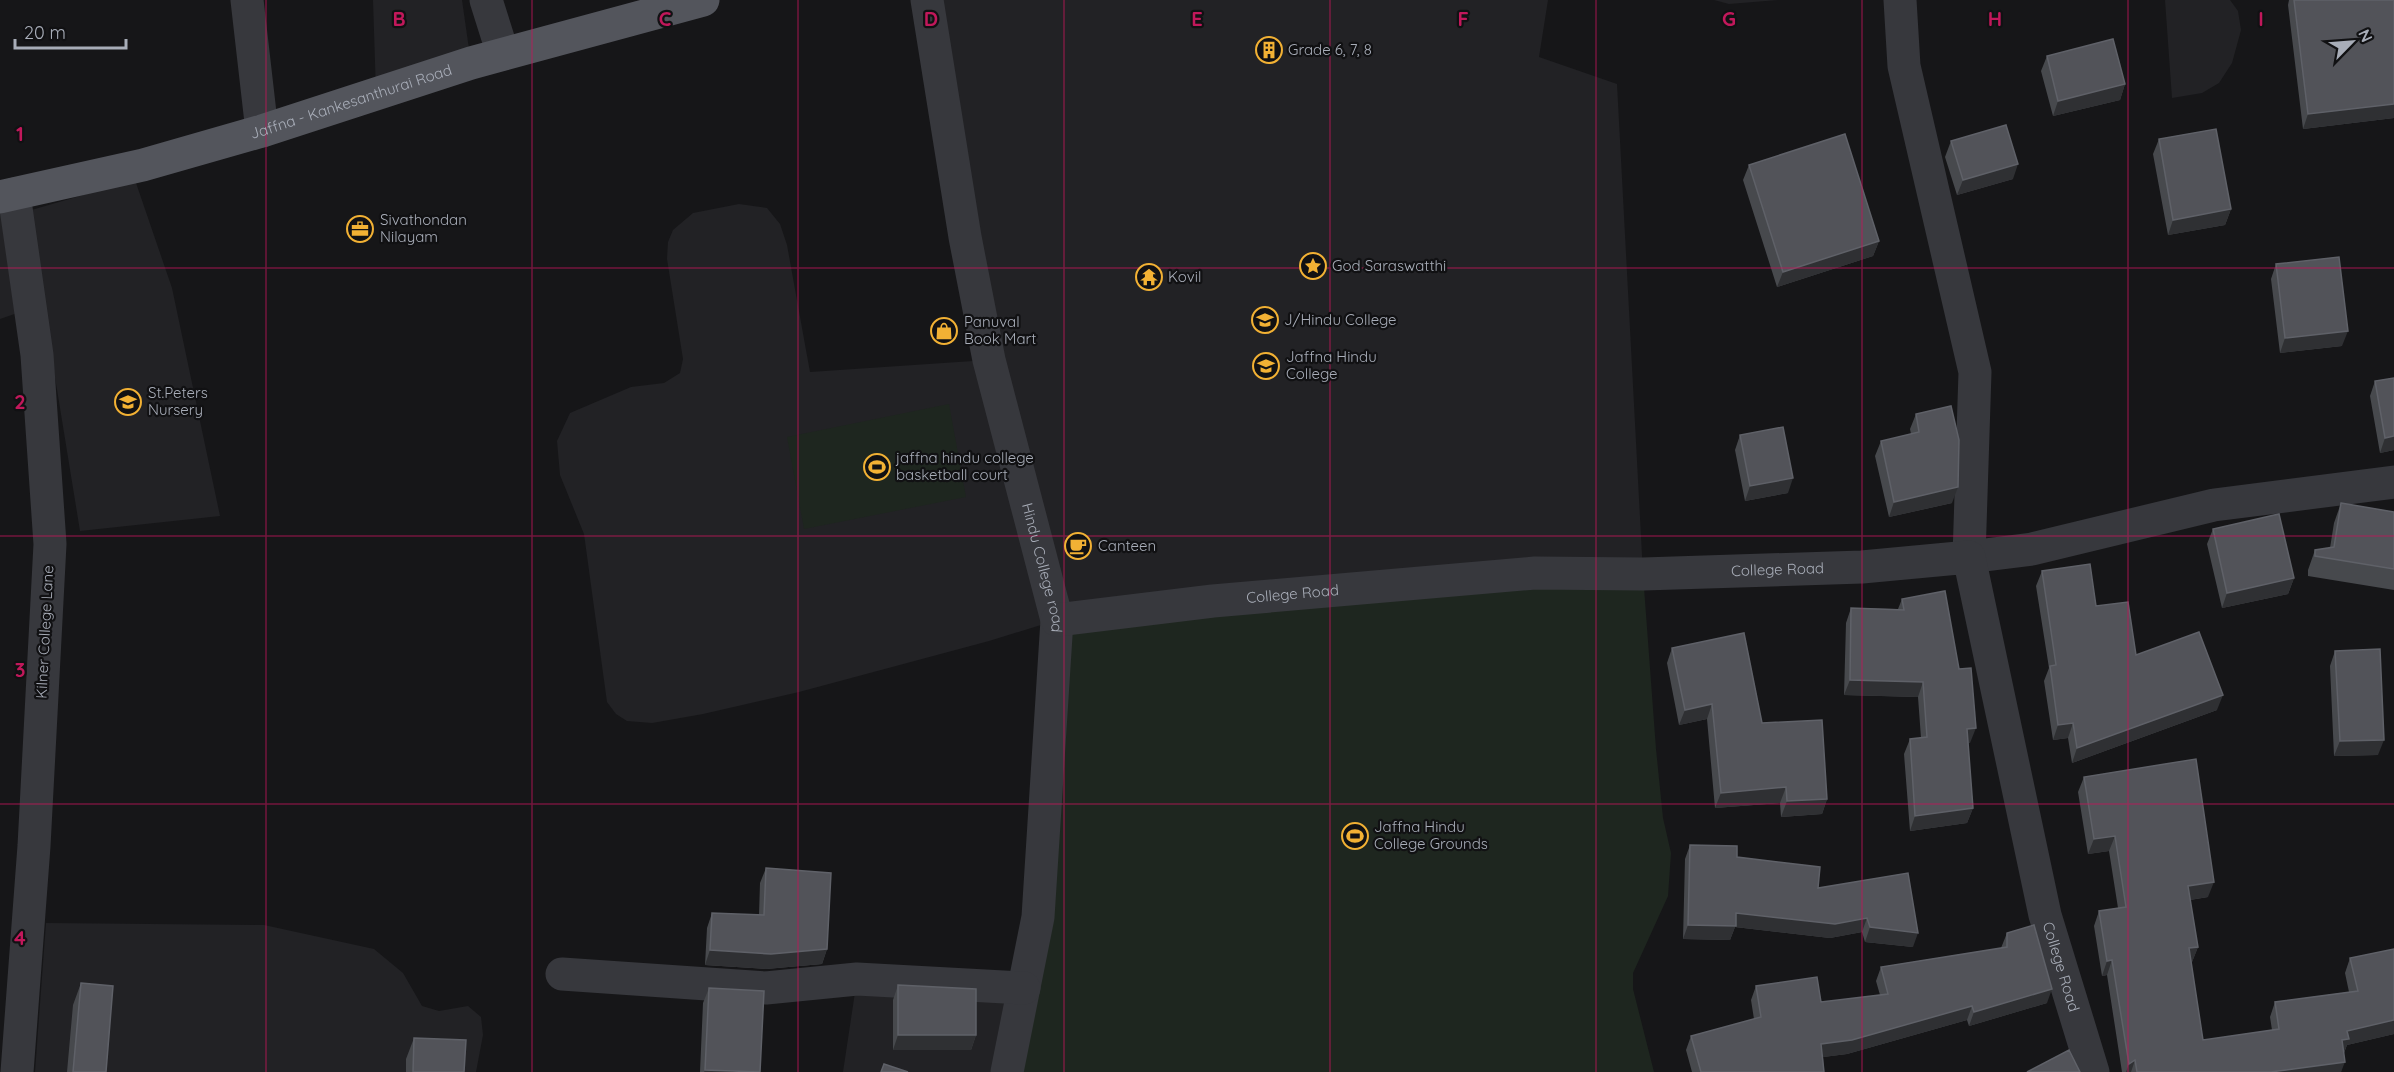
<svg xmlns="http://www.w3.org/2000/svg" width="2394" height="1072" viewBox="0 0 2394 1072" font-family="Quicksand,sans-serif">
  <rect width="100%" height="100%" fill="#161618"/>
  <path fill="#222225" d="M373,0H462L471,63L376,93Z
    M927,0H1548L1539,57L1617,84L1643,574L1057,620L989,641L799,692L703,714L652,723L627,721L616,714L607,702L584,534L560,475L557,441L570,413L631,387L664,383L680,373L683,359L667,259L668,242L673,230L693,213L739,204L767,208L780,224L787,245L810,372L988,360Z
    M1714,0H1778L1729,4Z
    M2165,0H2230L2238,11L2241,30L2232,63L2219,83L2202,93L2172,98Z
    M135,180L172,288L220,516L80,531L28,211Z
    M0,197L29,309L0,319Z
    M46,923L264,925L374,949L403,973L422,1006L439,1011L468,1006L481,1017L483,1035L476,1072H35Z
    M857,979L1024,988L1007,1072H843Z"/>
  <path fill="#1e261f" d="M949,404L966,497L804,529L787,437Z
    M1643,574L1656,749L1663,818L1671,853L1668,896L1633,973V989L1654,1072H1007L1057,620Z"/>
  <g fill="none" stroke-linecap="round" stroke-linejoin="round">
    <g stroke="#37383d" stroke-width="33">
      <path d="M247,0L262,131"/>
      <path d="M486,0L503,54"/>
      <path id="s1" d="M927,0L965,237L989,360L1057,620L1038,917L1007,1072"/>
      <path d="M1900,0L1904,66L1975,372L1969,557L2032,549L2214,505L2394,482"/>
      <path d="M14,194L37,355L50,544L34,846L17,1072"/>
      <path id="s2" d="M1057,620L1213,601L1535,573L1643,574L1862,567L1969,557L2045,915L2093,1072"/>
      <path d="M562,974L766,988L857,979L1024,988"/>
    </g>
    <path stroke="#53555c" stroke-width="33" id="s3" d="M0,197L143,165L262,131L471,63L703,0"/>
  </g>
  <path fill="#47494d" d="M2289,0H2394V118L2303,129L2288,5Z
    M2047,56L2125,84L2120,100L2053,116L2041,71Z
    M2159,139L2231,209L2225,225L2168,235L2153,154Z
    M1951,141L2013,179L1957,195L1945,157Z
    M1749,165L1879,241L1873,256L1777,287L1743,180Z
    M2276,264L2342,346L2280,353L2271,279Z
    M2394,378V450L2380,453L2370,396L2375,381Z
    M1916,414L1952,503L1889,517L1875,456L1881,441L1911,434L1910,429Z
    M1740,435L1788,493L1745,501L1735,450Z
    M2341,503L2394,512V590L2308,576V570L2315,550L2330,548L2334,523Z
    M2213,529L2294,578L2288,594L2222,608L2207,544Z
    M2042,571L2096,606L2136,655L2217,710L2072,763L2068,738L2053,740L2044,681L2049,668L2036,586Z
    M1902,599L1970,743H1968L1973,808L1967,823L1910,831L1904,754L1910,739L1921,738L1918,697L1844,695L1846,623L1851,608L1898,609Z
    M1672,648L1762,723L1827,799L1822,814L1781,817L1780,803L1715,808L1707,719L1679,725L1667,663Z
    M2335,651L2378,755L2334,756L2330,666Z
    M2084,777L2208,897L2190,900L2198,947L2192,962H2191L2203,1040L2272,1030L2270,1017L2275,1002L2349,992L2345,973L2350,958L2394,949V1034L2347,1045L2344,1053L2341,1072H2122L2107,975L2102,976L2094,926L2099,911L2118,908L2109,851L2088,854L2078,792Z
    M1690,845L1737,857L1818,888L1913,947L1865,942L1862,932L1830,938L1735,927L1730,940L1683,939L1685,859Z
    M766,868L827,949L822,964L766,969L705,965L707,928L712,913L759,915L760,883Z
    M2007,933L2047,1003L1969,1026L1967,1020L1847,1054L1823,1057L1824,1072H1692L1686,1050L1691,1036L1754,1019L1751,1000L1756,986L1821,1002L1880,995L1876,981L1881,967L2001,948Z
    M81,983L106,1072H67L73,1005Z
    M898,985L976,1035L971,1050H893V1000Z
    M709,988L760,1072H700L703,1003Z
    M414,1038L464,1072H406V1059Z"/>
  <path fill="#2f3033" d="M2125,84L2120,100L2053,116L2058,101Z
    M2394,104V118L2303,129L2308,114Z
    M2018,164L2013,179L1957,195L1963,180Z
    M2231,209L2225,225L2168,235L2173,220Z
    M1879,241L1873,256L1777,287L1783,272Z
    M2348,331L2342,346L2280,353L2285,338Z
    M2394,436V450L2380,453L2385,438Z
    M1793,478L1788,493L1745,501L1750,486Z
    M1958,487L1952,503L1889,517L1894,502Z
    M2294,578L2288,594L2222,608L2227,593Z
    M1850,680L1923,682L1918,697L1844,695Z
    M2223,695L2217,710L2072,763L2077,748Z
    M1712,704L1707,719L1679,725L1685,710Z
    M2073,723L2068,738L2053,740L2058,725Z
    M1976,728L1970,743L1961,744L1967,729Z
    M2384,740L2378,755L2334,756L2340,741Z
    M1786,787L1780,803L1715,808L1721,793Z
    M1827,799L1822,814L1781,817L1787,801Z
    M1973,808L1967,823L1910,831L1915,816Z
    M2115,836L2109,851L2088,854L2094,839Z
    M2214,882L2208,897L2183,901L2188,886Z
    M1736,913L1867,918L1862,932L1830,938L1735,927L1730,940L1683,939L1688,925Z
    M1870,927L1918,933L1913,947L1865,942Z
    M2198,947L2192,962L2183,963L2189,948Z
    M827,949L822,964L766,969L705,965L710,950Z
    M2112,960L2107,975L2102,976L2107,961Z
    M2052,989L2047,1003L1969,1026L1974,1012Z
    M1972,1006L1967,1020L1847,1054L1816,1058L1821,1044Z
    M2394,1020V1034L2347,1045L2343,1054L2342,1040L2347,1031Z
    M898,1035H976L971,1050H893Z
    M2135,1060L2131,1072H2126L2129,1064Z
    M2345,1062L2341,1072H2271Z
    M705,1070L760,1072H704Z"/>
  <path fill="#525359" stroke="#5f6168" stroke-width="1.5" d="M2294,0H2394V104L2308,114Z
    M2113,39L2125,84L2058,101L2047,56Z
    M2006,125L2018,164L1963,180L1951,141Z
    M2216,129L2231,209L2173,220L2159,139Z
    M1845,134L1879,241L1783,272L1749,165Z
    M2339,257L2348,331L2285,338L2276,264Z
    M2394,378V436L2385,438L2375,381Z
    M1951,406L1959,440L1958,487L1894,502L1881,441L1919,432L1916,414Z
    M1783,427L1793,478L1750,486L1740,435Z
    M2341,503L2394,512V569L2315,556V550L2334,547Z
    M2279,514L2294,578L2227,593L2213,529Z
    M2090,564L2096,606L2128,602L2136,655L2199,632L2223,695L2077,748L2073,723L2058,725L2050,666L2056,665L2042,571Z
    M1945,591L1959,669L1971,668L1976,728L1967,729L1973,808L1915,816L1910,739L1927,737L1923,682L1850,680L1851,608L1904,610L1902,599Z
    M1744,633L1762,723L1822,720L1827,799L1787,801L1786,787L1721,793L1712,704L1685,710L1672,648Z
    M2380,649L2384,740L2340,741L2335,651Z
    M2196,759L2214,882L2188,886L2198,947L2189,948L2203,1040L2279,1029L2275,1002L2358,991L2350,958L2394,949V1020L2347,1031L2349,1039L2342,1040L2345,1062L2271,1072H2137L2135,1060L2129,1064L2112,960L2107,961L2099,911L2126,907L2115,836L2094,839L2084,777Z
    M1690,845L1737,846V857L1820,867L1818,888L1908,873L1918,933L1870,927L1867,918L1835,924L1736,913V926L1688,925Z
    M766,868L831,873L827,949L771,954L710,950L712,913L764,915Z
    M2034,925L2052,989L1974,1012L1972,1006L1852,1040L1821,1044L1824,1072H1701L1691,1036L1761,1017L1756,986L1817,977L1821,1002L1888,994L1881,967L2007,947V933Z
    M81,983L113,986L106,1072H73Z
    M898,985L976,989V1035H898Z
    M709,988L764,991L760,1072L705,1070Z
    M414,1038L466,1040L464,1072H413Z
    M2069,1050L2080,1072H2027Z
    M884,1064L908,1072H881Z"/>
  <path fill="none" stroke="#c2185b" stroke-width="1.5" stroke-opacity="0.55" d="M266,0V1072M532,0V1072M798,0V1072M1064,0V1072M1330,0V1072M1596,0V1072M1862,0V1072M2128,0V1072M0,268H2394M0,536H2394M0,804H2394"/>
  <defs>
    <symbol id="building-ring" viewBox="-11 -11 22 22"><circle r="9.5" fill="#111113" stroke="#f2b134" stroke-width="1.5"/><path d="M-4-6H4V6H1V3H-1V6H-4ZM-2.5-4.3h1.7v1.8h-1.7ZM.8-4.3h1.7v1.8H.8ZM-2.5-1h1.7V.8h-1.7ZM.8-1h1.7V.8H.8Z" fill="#f2b134"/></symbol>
    <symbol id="office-ring" viewBox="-11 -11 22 22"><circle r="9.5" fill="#111113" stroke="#f2b134" stroke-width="1.5"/><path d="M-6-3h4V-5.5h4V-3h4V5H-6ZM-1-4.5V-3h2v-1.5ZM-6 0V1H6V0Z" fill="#f2b134"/></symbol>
    <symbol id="sight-ring" viewBox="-11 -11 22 22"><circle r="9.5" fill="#111113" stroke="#f2b134" stroke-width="1.5"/><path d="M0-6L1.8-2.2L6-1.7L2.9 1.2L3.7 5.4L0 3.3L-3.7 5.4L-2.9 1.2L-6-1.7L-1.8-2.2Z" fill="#f2b134"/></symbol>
    <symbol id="temple-ring" viewBox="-11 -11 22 22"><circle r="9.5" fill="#111113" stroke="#f2b134" stroke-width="1.5"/><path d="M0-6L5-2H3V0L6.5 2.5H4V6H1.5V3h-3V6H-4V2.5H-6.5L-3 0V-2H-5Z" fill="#f2b134"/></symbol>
    <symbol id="school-ring" viewBox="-11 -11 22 22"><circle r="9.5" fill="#111113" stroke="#f2b134" stroke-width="1.5"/><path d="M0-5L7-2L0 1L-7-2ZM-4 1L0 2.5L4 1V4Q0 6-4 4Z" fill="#f2b134"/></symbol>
    <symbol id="shop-ring" viewBox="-11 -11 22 22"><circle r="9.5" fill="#111113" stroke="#f2b134" stroke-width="1.5"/><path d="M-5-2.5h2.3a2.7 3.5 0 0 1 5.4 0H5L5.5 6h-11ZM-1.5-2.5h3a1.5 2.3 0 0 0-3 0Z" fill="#f2b134"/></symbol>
    <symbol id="stadium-ring" viewBox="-11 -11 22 22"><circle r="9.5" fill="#111113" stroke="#f2b134" stroke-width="1.5"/><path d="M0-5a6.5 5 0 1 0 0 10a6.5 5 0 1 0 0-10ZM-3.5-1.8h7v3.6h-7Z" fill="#f2b134"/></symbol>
    <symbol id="cafe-ring" viewBox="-11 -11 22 22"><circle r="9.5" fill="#111113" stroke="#f2b134" stroke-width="1.5"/><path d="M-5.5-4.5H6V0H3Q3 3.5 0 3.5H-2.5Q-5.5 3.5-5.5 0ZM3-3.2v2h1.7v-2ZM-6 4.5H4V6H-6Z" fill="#f2b134"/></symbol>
  </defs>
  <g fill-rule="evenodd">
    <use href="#building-ring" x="1254" y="35" width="30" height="30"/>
    <use href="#office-ring" x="345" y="214" width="30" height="30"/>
    <use href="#sight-ring" x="1298" y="251" width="30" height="30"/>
    <use href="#temple-ring" x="1134" y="262" width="30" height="30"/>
    <use href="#school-ring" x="1250" y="305" width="30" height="30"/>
    <use href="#shop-ring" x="929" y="316" width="30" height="30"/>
    <use href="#school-ring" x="1251" y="351" width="30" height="30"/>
    <use href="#school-ring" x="113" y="387" width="30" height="30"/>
    <use href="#stadium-ring" x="862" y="452" width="30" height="30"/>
    <use href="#cafe-ring" x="1063" y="531" width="30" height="30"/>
    <use href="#stadium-ring" x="1340" y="821" width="30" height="30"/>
  </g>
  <g text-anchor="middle" stroke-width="4.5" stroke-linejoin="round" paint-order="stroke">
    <g font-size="15" fill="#a8adb8" stroke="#111113" text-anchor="start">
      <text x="1288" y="55">Grade 6, 7, 8</text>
      <text x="380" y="225">Sivathondan<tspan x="380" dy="17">Nilayam</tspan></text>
      <text x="1332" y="271">God Saraswatthi</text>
      <text x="1168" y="282">Kovil</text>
      <text x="1284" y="325">J/Hindu College</text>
      <text x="964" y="327">Panuval<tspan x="964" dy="17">Book Mart</tspan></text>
      <text x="1286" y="362">Jaffna Hindu<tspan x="1286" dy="17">College</tspan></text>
      <text x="148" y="398">St.Peters<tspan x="148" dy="17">Nursery</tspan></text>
      <text x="896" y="463">jaffna hindu college<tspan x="896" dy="17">basketball court</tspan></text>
      <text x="1098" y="551">Canteen</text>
      <text x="1374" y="832">Jaffna Hindu<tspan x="1374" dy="17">College Grounds</tspan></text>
    </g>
    <g font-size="15" fill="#a8adb8" stroke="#111113">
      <text dy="5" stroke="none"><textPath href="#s3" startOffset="364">Jaffna - Kankesanthurai Road</textPath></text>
      <text dy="5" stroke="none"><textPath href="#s1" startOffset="580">Hindu College road</textPath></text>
      <text dy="5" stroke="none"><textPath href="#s2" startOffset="723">College Road</textPath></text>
      <text dy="5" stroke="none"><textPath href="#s2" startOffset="237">College Road</textPath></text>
      <text transform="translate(45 632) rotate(-87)" y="5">Kilner College Lane</text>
      <text dy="5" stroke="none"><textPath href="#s2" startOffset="1335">College Road</textPath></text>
    </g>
  </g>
  <g font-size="20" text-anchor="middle" font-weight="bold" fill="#c2185b" stroke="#111113" stroke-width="4.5" stroke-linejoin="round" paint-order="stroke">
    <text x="399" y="26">B</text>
    <text x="665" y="26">C</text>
    <text x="931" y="26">D</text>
    <text x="1197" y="26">E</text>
    <text x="1463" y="26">F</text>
    <text x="1729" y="26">G</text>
    <text x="1995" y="26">H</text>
    <text x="2261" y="26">I</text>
    <text x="20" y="141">1</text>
    <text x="20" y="409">2</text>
    <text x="20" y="677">3</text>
    <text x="20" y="945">4</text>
  </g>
  <g transform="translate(2352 42) rotate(65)" stroke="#111113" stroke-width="4.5" paint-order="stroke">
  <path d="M0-4.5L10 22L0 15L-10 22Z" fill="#a8adb8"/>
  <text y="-9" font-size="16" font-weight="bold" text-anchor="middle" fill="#a8adb8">N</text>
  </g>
  <path d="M15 39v9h111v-9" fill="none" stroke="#a8adb8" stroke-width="3"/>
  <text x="24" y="39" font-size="18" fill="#a8adb8" stroke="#111113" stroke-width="4.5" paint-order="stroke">20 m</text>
</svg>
